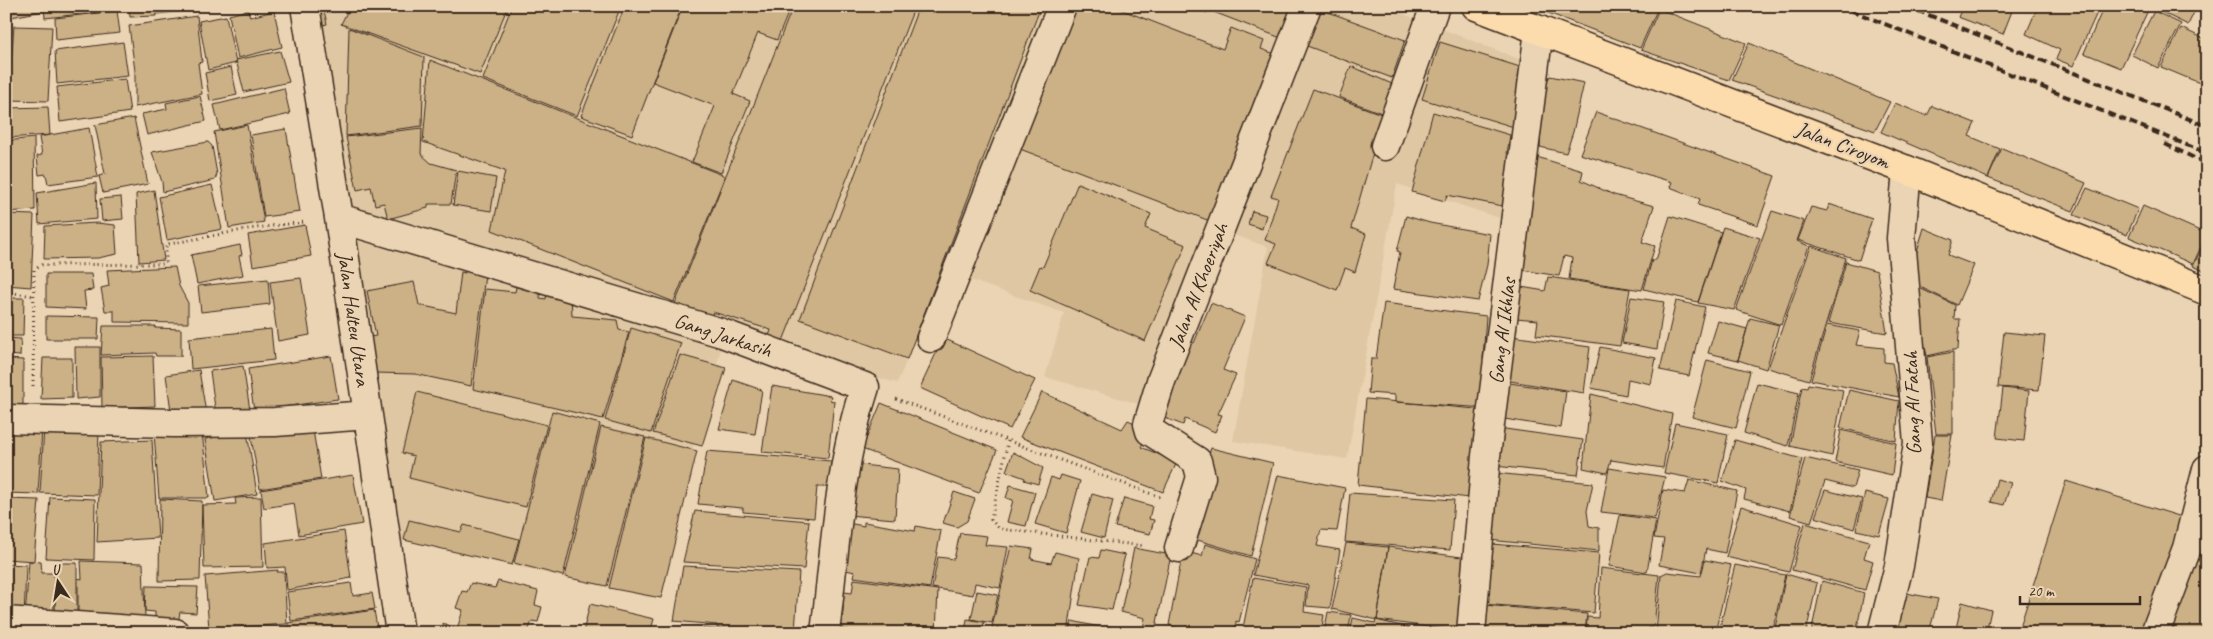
<svg xmlns="http://www.w3.org/2000/svg" width="2213" height="639" viewBox="0 0 2213 639" font-family="Caveat,sans-serif">
  <rect width="100%" height="100%" fill="#ebd4b4"/>
  <filter id="ink" filterUnits="userSpaceOnUse"><feTurbulence type="fractalNoise" baseFrequency=".02" numOctaves="2"/><feDisplacementMap in="SourceGraphic" scale="10" xChannelSelector="R" yChannelSelector="G"/><feConvolveMatrix kernelMatrix="1 2 1 2 8 2 1 2 1" color-interpolation-filters="sRGB"/></filter>
  <g filter="url(#ink)">
    <path fill="#dfc7a3" d="M316,6H1383L1529,63L1511,222L1397,184L1347,459L1233,441L1268,247L1225,232L1156,409L1045,377L1064,313L945,271L897,383L725,334L651,598L396,538Z"/>
    <path fill="#cdb186" stroke="#3b2a1e" d="M6,6H43V11L6,18Z
      M44,6H124L125,9L45,18Z
      M129,6H155L156,16L130,17Z
      M156,6H208V9L157,14Z
      M311,6H323L327,24L315,27Z
      M350,6H508L480,74L341,24Z
      M512,6H621L577,116L483,79Z
      M625,6H682L632,135L581,116Z
      M683,6H791L777,40L758,33L733,94L750,101L721,173L692,162L715,106L653,82Z
      M793,6H915L783,341L769,336L771,330L713,312L711,317L675,304Z
      M919,6H1041L907,359L800,319Z
      M1076,6H1112L1223,49L1231,28L1264,41L1261,49L1275,54L1210,221L1020,149Z
      M1188,6H1210L1207,13Z
      M1213,6H1291L1293,7L1281,38L1211,11Z
      M1530,6H1648L1657,10L1640,48Z
      M1963,6H2014L2003,34L1958,17Z
      M2038,6H2100L2073,66L2056,59L2060,50L2026,34Z
      M2104,6H2150L2121,68L2084,53Z
      M2161,6H2197L2188,25L2159,11Z
      M1320,9L1405,40L1392,78L1307,46Z
      M1659,9L1746,43L1729,80L1641,50Z
      M248,10L250,17L274,11L282,47L238,58L229,15Z
      M117,11L120,33L56,40L55,18Z
      M2154,11L2181,24L2158,68L2132,55Z
      M197,16L202,62L198,63L202,94L135,107V71L129,26Z
      M226,16L236,63L208,70L199,21Z
      M6,26H12L7,95H6Z
      M14,26L52,27L48,101L8,100Z
      M349,28L424,57L422,126L346,136Z
      M2181,28L2207,40V86L2161,67Z
      M123,42L128,76L57,84L55,51Z
      M1440,42L1520,67L1514,127L1422,99Z
      M1749,43L1890,102L1875,131L1732,80Z
      M280,51L289,82L244,92L236,60Z
      M430,60L725,176L674,302L492,230L505,171L423,142Z
      M1351,66L1401,88L1392,117L1339,97Z
      M231,67L237,95L210,101L205,73Z
      M1550,76L1584,83L1573,132L1566,153L1540,147L1543,88Z
      M125,79L130,112L60,122L57,87Z
      M284,88L290,114L220,130L214,105Z
      M1313,89L1384,115L1351,228L1366,234L1355,272L1345,268L1337,290L1268,263L1276,244L1265,240L1278,198L1271,196Z
      M200,96L206,121L147,135L142,114L167,109L166,103Z
      M1895,103L1927,116L1932,106L1975,123L1969,136L2000,149L1988,178L1881,132Z
      M48,107L50,135L6,138V108Z
      M1433,112L1510,135L1507,154L1511,155L1507,207L1447,195L1445,201L1412,192Z
      M1596,112L1775,176L1758,225L1698,205L1700,199L1670,187L1672,182L1580,154Z
      M134,118L148,184L103,193L99,176L105,174L95,125Z
      M247,125L264,222L229,228L214,132Z
      M89,128L98,177L48,184L46,174L39,175L37,156L42,155L39,137Z
      M422,128L421,154L431,163L456,170L451,204H428V208L388,219L384,203L375,205L371,187L357,190L346,137Z
      M286,129L300,212L264,217L251,135Z
      M34,138L35,210L6,212V141Z
      M208,142L212,146L217,174L215,180L163,192L162,182L152,152Z
      M2002,148L2086,183L2073,211L1988,178Z
      M1527,154L1583,171L1581,180L1614,195L1654,206L1642,242L1655,246L1642,290L1569,279L1572,258L1564,256L1559,276L1516,269Z
      M458,171L496,178L491,211L453,205Z
      M96,183L97,219L39,224L37,193Z
      M1078,183L1151,214L1145,228L1186,245L1145,341L1030,290L1040,266L1043,267Z
      M212,185L222,229L167,240L159,197Z
      M2087,188L2138,209L2127,235L2074,215Z
      M154,190L164,260L139,262L136,194Z
      M121,197L123,219L102,221L100,199Z
      M1829,204L1872,219L1859,260L1798,240L1811,207L1827,211Z
      M2143,206L2207,234L2193,264L2129,237Z
      M1252,211L1266,215L1262,229L1248,224Z
      M1772,211L1804,221L1797,241L1809,246L1781,325L1736,310Z
      M6,214L34,215L31,287L6,285Z
      M1406,216L1430,223L1490,234L1487,265L1478,301L1393,289L1400,252L1397,251Z
      M1670,216L1721,232L1698,302L1644,289L1652,260H1656Z
      M97,223L115,225L117,254L98,258L44,259L45,226Z
      M305,225L311,256L253,266L248,235Z
      M1723,227L1760,238L1734,310L1698,303Z
      M1924,228L1953,240L1948,255L1974,265L1957,305L1908,281Z
      M2207,238V272L2193,266Z
      M240,245L242,255L239,256L243,275L197,284L191,255Z
      M1811,246L1846,258L1809,380L1768,368Z
      M1846,262L1877,271L1887,333L1828,323Z
      M465,263L486,267L471,386L415,374L375,373L370,337L376,336L367,291L414,282L419,305L456,313L461,272L465,273Z
      M175,267L179,286L188,303V323L114,322V311H105L101,288L109,286L107,270Z
      M46,274H91L93,290L84,291L86,309L46,307Z
      M1548,277L1630,289L1620,346L1536,335L1538,320L1516,318L1521,287L1545,291Z
      M301,278L310,335L278,341L270,282Z
      M518,278L541,285L540,298L546,299L547,290L571,295L572,316L617,320L619,330L629,332L603,419L473,389L485,289L515,292Z
      M268,279L270,304L201,312L198,286Z
      M1915,286L1955,305L1954,319H1960L1958,349L1927,356L1916,305Z
      M1631,297L1664,302L1657,349L1622,343Z
      M6,298H24L23,336H6Z
      M1676,301L1705,307L1689,376L1660,370Z
      M1211,303L1245,317L1223,370L1236,375L1218,414L1222,415L1215,432L1185,419L1183,425L1162,417L1190,342L1194,343Z
      M1384,303L1486,316L1483,359L1489,360L1487,408L1395,402V395L1368,393L1371,359H1376Z
      M46,316L99,317L98,339H46Z
      M1750,318L1779,325L1766,369L1738,360Z
      M1718,321L1747,329L1738,360L1708,353Z
      M1827,325L1860,331L1856,345L1884,348V362L1892,363L1899,397L1811,380Z
      M103,326H156L155,328L181,329V356H156L155,353L101,355Z
      M631,328L681,343L651,433L605,420Z
      M271,329L274,360L191,369L189,338Z
      M2004,332L2045,336L2039,390L1998,387Z
      M1511,336L1590,347L1584,393L1504,380Z
      M6,338L21,339L20,356L6,355Z
      M943,338L1035,380L1010,429L920,388Z
      M75,347H100V397L76,399Z
      M1600,347L1656,358L1651,384L1628,379L1626,395L1591,388Z
      M1953,352V434H1936L1927,357Z
      M680,355L726,368L702,446L653,433Z
      M153,356L155,406L102,408L101,357Z
      M331,356L338,399L254,411L248,369Z
      M43,358H72V398L41,399Z
      M6,359L23,360V417H6Z
      M1707,360L1750,371L1736,428L1692,417Z
      M243,366L250,410L216,415L210,371Z
      M199,370L206,413L172,418L166,375Z
      M733,380L762,390L755,434L719,429Z
      M1502,382L1566,391L1561,428L1498,418Z
      M1757,383L1799,393L1788,446L1744,433Z
      M1808,384L1843,390L1832,456L1790,446L1802,387L1807,388Z
      M772,386L831,396L830,400L834,401L828,458L762,452Z
      M2003,388L2029,391L2024,441L1997,438Z
      M1849,390L1899,401L1896,441L1840,428Z
      M417,392L547,425L526,507L409,478L414,456L402,453Z
      M1042,392L1122,429L1128,420L1143,427L1146,438L1141,447L1177,462L1163,492L1020,437Z
      M1591,394L1672,414L1663,468L1611,460L1607,473L1583,468Z
      M1366,399L1487,410L1478,499L1358,485Z
      M881,403L997,450L979,493L862,449Z
      M552,411L600,424L563,576L514,563Z
      M1675,423L1728,434L1718,483L1664,473Z
      M275,426L278,436L313,430L321,479L260,489L250,431Z
      M6,427L42,429L38,494L6,493Z
      M601,427L645,437L607,586L565,577Z
      M44,428L99,431L97,495L40,493Z
      M1498,428L1583,440L1578,475L1495,466Z
      M1841,430L1896,443L1892,475L1835,462Z
      M202,431L209,498H159L154,433Z
      M247,432L257,494L215,501L205,439Z
      M1935,435H1952L1941,501L1925,498Z
      M646,438L697,451L661,598L609,588Z
      M152,440L158,538L97,542L101,442Z
      M1735,440L1802,459L1790,511L1744,499L1746,490L1722,481Z
      M1211,448L1273,463L1251,556L1191,538L1204,469Z
      M707,451L831,461L830,487H817L814,518L743,512V508L698,504Z
      M1013,452L1043,468L1038,484L1024,480L1025,478L1006,471Z
      M1805,458L1858,470L1853,488L1825,481L1811,522L1790,516Z
      M853,464L898,469L895,519L847,515Z
      M1609,468L1665,477L1655,518L1601,512Z
      M1495,473L1593,483L1587,511L1589,526L1599,528V551L1489,540Z
      M353,475L362,524L299,535L294,503L264,508L261,490Z
      M1061,475L1080,481L1066,533L1035,524L1051,477L1059,480Z
      M1278,475L1345,488L1337,531L1321,530L1317,546L1340,550L1330,608L1306,606L1308,585L1253,575Z
      M1997,479L2011,483L2004,505L1991,502Z
      M1689,480L1737,491L1725,553L1706,549L1701,573L1659,565L1664,539L1654,538L1663,490L1685,493Z
      M2066,481L2182,517L2146,633H2018Z
      M1010,485L1035,492L1026,526L1007,522L1013,500L1006,498Z
      M1825,490L1862,499L1854,529L1815,517Z
      M954,492L975,499L967,521L957,527L943,523Z
      M1350,493L1454,500L1450,550L1345,542Z
      M1865,493L1889,499L1879,535L1856,530Z
      M1092,494L1113,500L1104,538L1081,532Z
      M50,497L95,499L94,560L46,558Z
      M261,497L263,567L204,568L202,505L236,504L235,498Z
      M1124,498L1152,506L1149,519L1154,520L1150,534L1115,527Z
      M6,499L39,500L34,561L6,559Z
      M160,499L202,501L200,580L159,581Z
      M1741,506L1802,525L1789,572L1726,557Z
      M2207,510V633H2166Z
      M695,511L809,521L804,569L683,562Z
      M1620,515L1656,520L1647,572L1609,566Z
      M409,520L461,532L464,525L519,539L512,565L404,540Z
      M864,522L915,531L916,526L941,531L930,588L854,577L855,572L841,569L847,523L864,526Z
      M1805,523L1869,541L1864,558L1873,561L1865,590L1792,570Z
      M344,531L351,578L287,590L285,567L267,568L265,543Z
      M960,533L987,536L985,545L1008,547L1000,588L975,583L973,595L932,588L938,557L954,559Z
      M1346,543L1388,547L1377,620L1332,609Z
      M1205,544L1255,559L1239,622L1236,621L1235,633H1197L1169,625L1183,551L1202,556Z
      M1492,544L1599,553L1594,613L1483,604Z
      M1011,546L1033,549L1031,559L1051,563L1055,552L1079,558L1068,633H1020L992,627Z
      M1388,547L1476,559L1466,632L1377,620Z
      M1134,548L1171,555L1155,632L1143,629L1145,618L1121,612Z
      M1101,550L1125,555L1112,610L1079,605L1090,557L1099,558Z
      M1705,560L1731,565L1715,633H1656L1661,575L1667,572L1701,576Z
      M29,561L41,562L42,573H54V619H25Z
      M81,561L143,563L145,617L125,623L78,626V578L82,579Z
      M56,563H77V619L55,620Z
      M6,564L26,565L24,619L6,618Z
      M1735,565L1785,575L1772,633L1719,631Z
      M683,566L799,572L795,632L717,628V625L674,621Z
      M1601,568L1659,575L1654,627H1649V633H1586L1587,617L1598,618Z
      M278,570L277,572H284L287,624L209,629L205,576Z
      M1786,574L1817,583L1806,633H1774Z
      M1253,578L1306,587L1304,612L1324,615L1321,633H1242Z
      M854,579L938,590L936,632L849,633V630L842,629L844,592L852,593Z
      M498,581L538,591L535,605L542,607L538,622L532,621L528,632L531,633H444L443,623L457,629L463,610L456,608L462,591L467,592L471,583L495,588Z
      M1822,581L1864,593L1856,633H1811Z
      M351,583L353,596L372,593L375,609L291,621L287,592Z
      M146,586L198,587L196,613L180,612L178,623L155,622V612L145,611Z
      M977,591L998,595L992,623L971,619Z
      M1906,593L1938,599L1929,633H1896Z
      M1962,602L1991,610L1986,633H1955Z
      M590,604L654,619L650,633L583,632Z
      M1484,605L1587,614L1585,633H1483Z
      M374,610L378,633H289L288,623Z
      M1328,612L1351,615L1348,633H1324Z
      M1353,618L1375,623L1376,620L1410,628L1409,633H1350Z
      M967,619L984,622L982,632L984,633H965Z
      M1072,621L1108,629L1109,626L1140,633H1069Z
      M703,628L770,633H703Z"/>
    <g fill="none" stroke-linecap="round" stroke-linejoin="round">
      <defs>
        <path id="minor" d="M305,6L339,218L400,633
          M1385,146L1435,6
          M339,218L722,333L865,387C839,465 835,551 825,633
          M931,338L1062,6
          M6,419L174,423L275,422L368,415
          M1179,548L1201,477L1197,461L1150,431L1148,424L1161,381L1307,6
          M6,621L175,633
          M1471,633L1486,456L1539,30
          M1882,633L1899,566L1918,443L1901,238L1907,170
          M2155,633L2187,548L2207,469"/>
        <path id="major" d="M1476,6L1907,170L2207,291"/>
      </defs>
      <use href="#minor" stroke="#3b2a1e" stroke-width="31"/>
      <use href="#major" stroke="#3b2a1e" stroke-width="31"/>
      <path stroke="#3b2a1e" stroke-width="3" stroke-dasharray="1 4" stroke-linecap="butt" d="M6,292L34,296
        M33,386L34,270L42,265L162,264L166,263V246L169,244L248,229L305,222
        M896,399L1160,497
        M1008,441L991,520L1000,529L1145,546"/>
      <use href="#minor" stroke="#ebd4b4" stroke-width="28"/>
      <use href="#major" stroke="#fcdcac" stroke-width="28"/>
      <path stroke="#3b2a1e" stroke-width="4" stroke-dasharray="8 4" stroke-linecap="butt" d="M1840,6L2207,153
        M1906,6L2207,126
        M2165,144L2207,164"/>
    </g>
  </g>
  <g text-anchor="middle" stroke-width="4.5" stroke-linejoin="round" paint-order="stroke">
    <g font-size="21" fill="#3b2a1e" stroke="#ebd4b4">
      <text transform="translate(1843 145) rotate(21)" y="7">Jalan Ciroyom</text>
      <text transform="translate(1198 286) rotate(-69)" y="7">Jalan Al Khoeriyah</text>
      <text transform="translate(354 319) rotate(82)" y="7">Jalan Halteu Utara</text>
      <text transform="translate(1502 331) rotate(-83)" y="7">Gang Al Ikhlas</text>
      <text transform="translate(723 335) rotate(18)" y="7">Gang Jarkasih</text>
      <text transform="translate(1912 403) rotate(-92)" y="7">Gang Al Fatah</text>
    </g>
  </g>
  <rect width="2213" height="639" fill="none" stroke="#ebd4b4" stroke-width="25"/>
  <rect x="12" y="12" width="2188" height="614" fill="none" stroke="#3b2a1e" stroke-width="2" filter="url(#ink)"/>
  <g transform="translate(58 582) rotate(348)" stroke="#ebd4b4" stroke-width="4" paint-order="stroke">
  <path d="M0-4L9 19L0 12L-9 19Z" fill="#3b2a1e"/>
  <text y="-8" font-size="14" font-weight="bold" text-anchor="middle" fill="#3b2a1e">U</text>
  </g>
  <path d="M2020 596v8h120v-8" fill="none" stroke="#3b2a1e" stroke-width="2.5"/>
  <text x="2028" y="596" font-size="15" fill="#3b2a1e" stroke="#ebd4b4" stroke-width="4" paint-order="stroke">20 m</text>
</svg>
